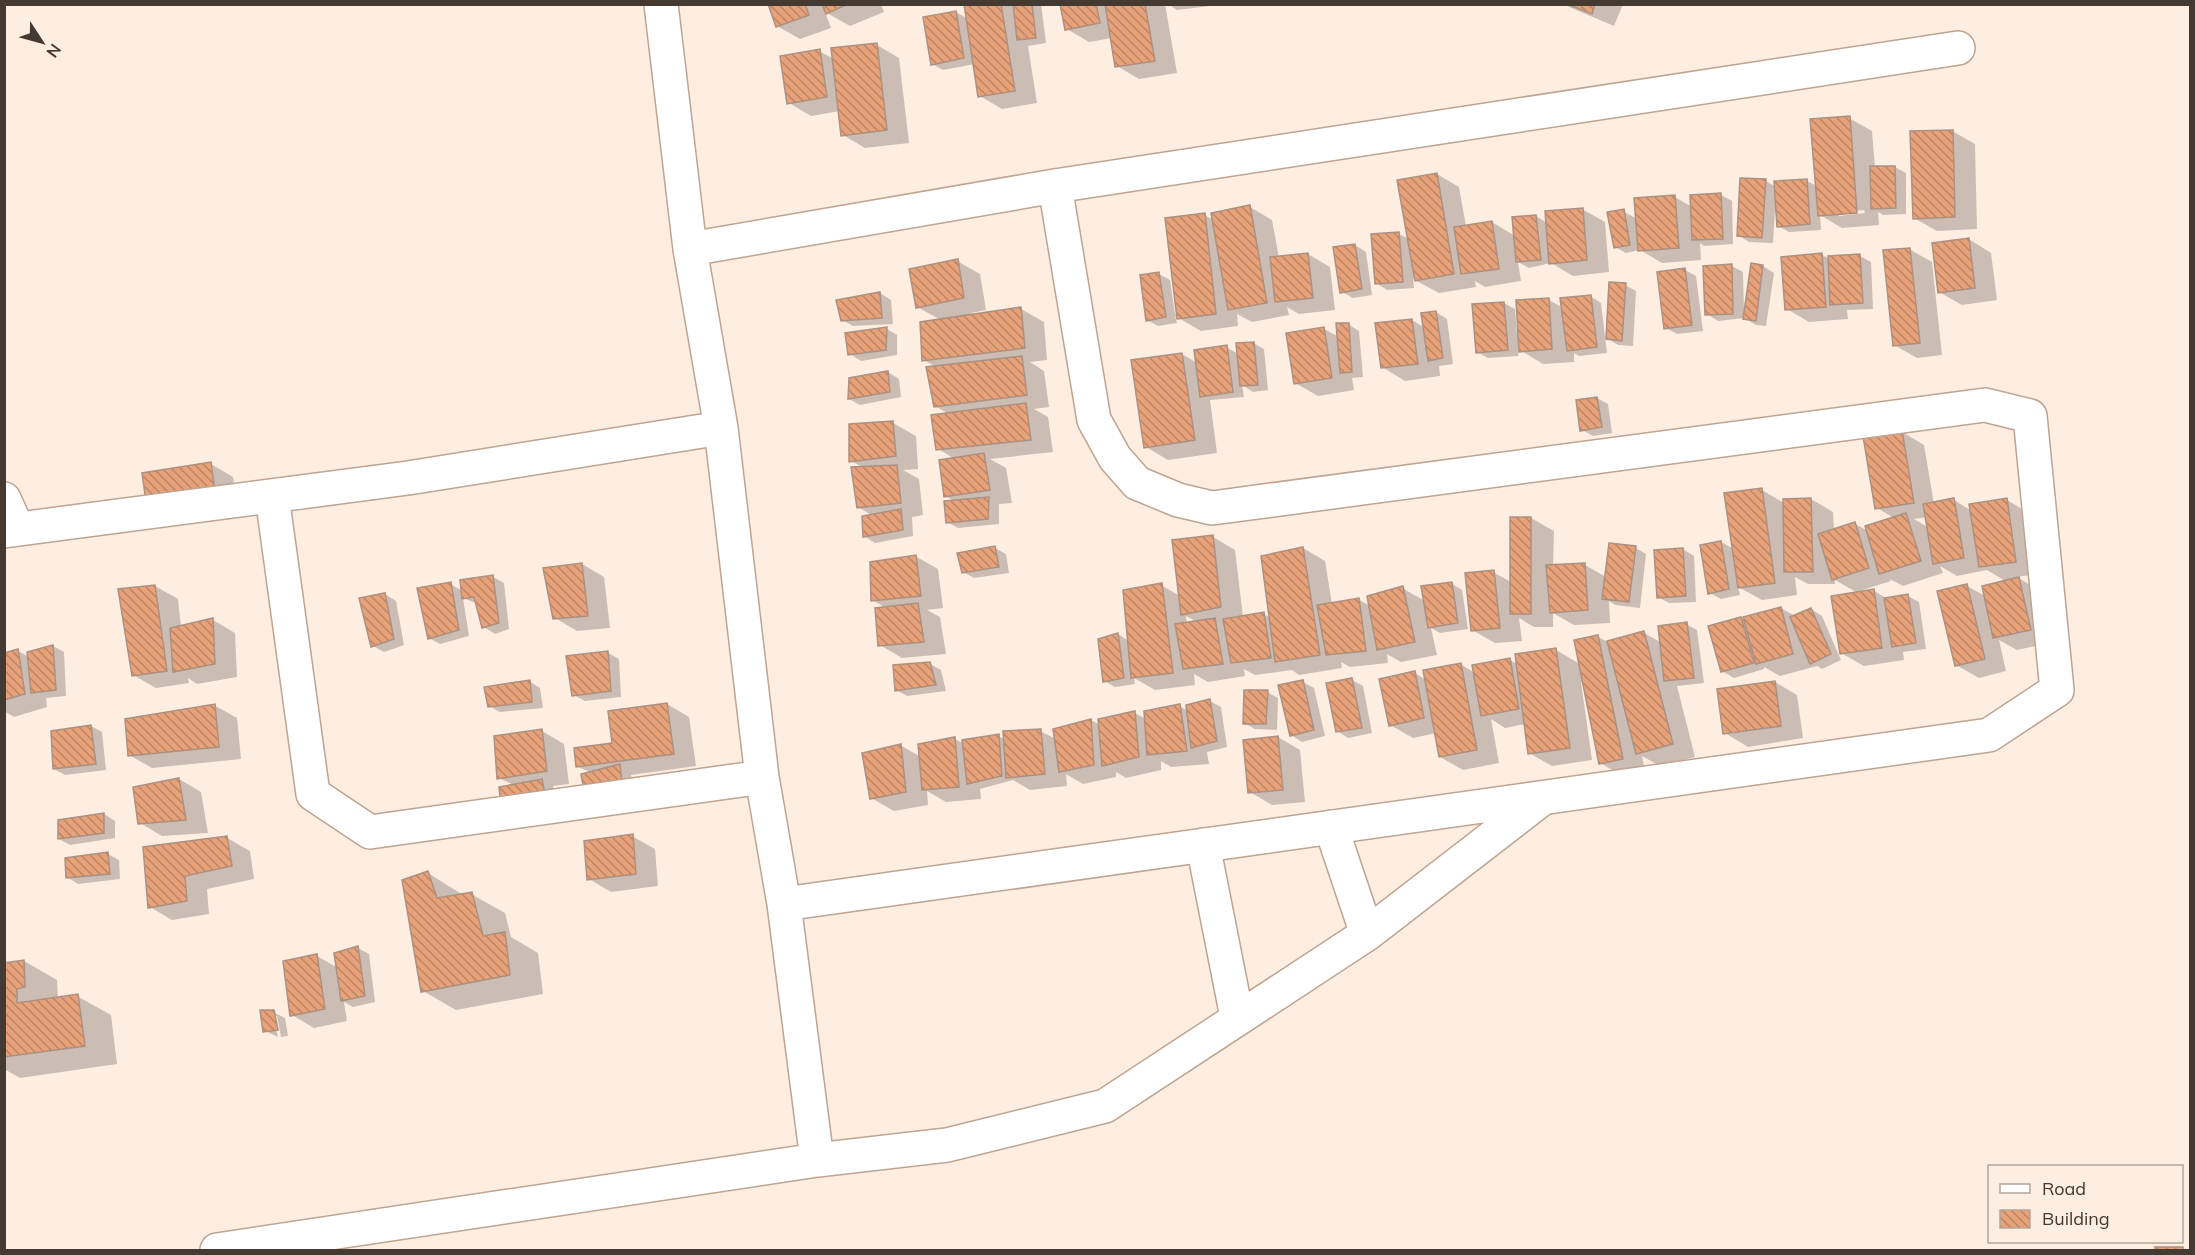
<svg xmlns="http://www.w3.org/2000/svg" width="2195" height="1255" viewBox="0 0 2195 1255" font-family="Mulish,sans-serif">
  <defs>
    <pattern id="building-back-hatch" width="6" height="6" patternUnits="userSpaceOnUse" patternTransform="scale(1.5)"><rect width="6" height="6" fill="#e8a27a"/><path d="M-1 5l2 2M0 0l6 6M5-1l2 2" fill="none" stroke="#be8565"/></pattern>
  </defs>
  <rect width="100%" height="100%" fill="#feede1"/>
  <path fill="#0003" fill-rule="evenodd" d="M770,4H881L884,12L850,26L825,12L831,28L800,39L777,26Z
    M965,4H1010L1015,7V4H1041L1046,43L1028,46L1037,103L1002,109L980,96L975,64L943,70L932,64L956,12L968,19Z
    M1061,4H1165L1177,73L1139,79L1117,66L1112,38L1089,42L1067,29Z
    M1168,4H1210V6L1177,10Z
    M1562,4H1623L1614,26Z
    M877,45L899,58L909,143L865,148L843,135L840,111L811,116L789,103L819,51L834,59Z
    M1849,118L1872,131L1875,168L1895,167L1906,173V214L1883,215L1878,212L1879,225L1842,228L1820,215L1821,230L1789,232L1778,226L1775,210L1773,243L1749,242L1738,235L1766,181L1776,187L1807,181L1817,186ZM1864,210L1865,213L1839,216V213Z
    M1952,131L1975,144L1977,229L1937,231L1914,218Z
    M1437,174L1459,187L1466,226L1492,222L1515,236L1536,216L1547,223L1582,209L1605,222L1609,272L1573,276L1551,263L1529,268L1518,262L1521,281L1485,287L1475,281L1476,287L1439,293L1413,279L1414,288L1387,290L1376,283L1373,236L1399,234L1409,239Z
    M1721,195L1732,201L1733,244L1704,246L1700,243L1701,260L1662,263L1640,250L1626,253L1615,247L1623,211L1637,219L1675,197L1692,207Z
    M1250,207L1272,220L1279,258L1308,254L1330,267L1335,310L1299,314L1287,307L1289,315L1252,322L1237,314L1238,326L1201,331L1175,316L1177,323L1158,326L1147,320L1159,274L1170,280L1175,315L1178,314L1204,215L1214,220Z
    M1969,239L1991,253L1997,300L1962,305L1939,292Z
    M1355,245L1366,252L1372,295L1353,298L1342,292Z
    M1909,249L1932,262L1942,355L1917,358L1894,345Z
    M1822,255L1830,259L1860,256L1871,262L1873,309L1847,310L1848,319L1809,322L1787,309Z
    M957,261L980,274L986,310L971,313V316L1021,309L1044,322L1047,360L1030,362L1044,371L1049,407L1034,409L1048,417L1053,452L990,459L1006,468L1012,503L999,504V524L958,528L947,522L955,501L945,496L955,459L938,449L949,414L935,406L936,367L924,360L941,320L917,307Z
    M1732,266L1743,272L1744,313L1763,266L1774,273L1766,326L1756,325L1744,318L1718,321L1707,314Z
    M1685,270L1696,276L1703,331L1677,334L1666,328Z
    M1625,285L1636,291L1633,346L1618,345L1607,338Z
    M880,293L891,300L893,324L853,326L842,320Z
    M1590,296L1601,303L1607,353L1579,356L1574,353V362L1543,364L1518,349V356L1488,358L1477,352L1504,303L1515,309L1517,334H1520L1549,300L1563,308Z
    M1436,312L1447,319L1453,364L1439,366L1440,376L1405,381L1382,367L1412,320L1425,328Z
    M1348,324L1359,331L1363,377L1352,378L1354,390L1318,396L1295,383L1324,329L1339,337Z
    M887,329L897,335V355L861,361L850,354Z
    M1253,343L1264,349L1268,390L1253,392L1242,385L1244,397L1210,400L1217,453L1168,460L1146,447L1133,361L1182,354L1197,363L1226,347L1238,354Z
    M888,372L899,379L901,397L860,405L849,399Z
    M1597,398L1608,404L1612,433L1593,436L1582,430Z
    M893,423L916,436L918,469L903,470L919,479L923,515L912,517L913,536L875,543L864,536L873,516L858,507L864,468L851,461Z
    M1902,432L1924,445L1934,504L1954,500L1972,511L2007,500L2029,513L2038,574L2017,577L2042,592L2053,642L2017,650L1999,640L2006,671L1979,678L1956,665L1967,586L1985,596L2007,582L1987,570L1957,576L1940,566L1943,573L1903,586L1890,579L1891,581L1856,592L1835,580V584H1808L1795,577L1797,595L1762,600L1738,587L1740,595L1721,599L1710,593L1702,546L1721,542L1734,549L1762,490L1784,503L1811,499L1833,512L1834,530L1855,524L1868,531L1894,518L1877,508ZM1927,517L1929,528L1914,519Z
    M211,464L233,477L237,504L170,514Z
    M1531,518L1554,531L1553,566L1585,565L1606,577L1636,548L1646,554L1640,608L1615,605L1609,601L1610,623L1574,625L1553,613V627H1534L1519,618L1522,641L1495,643L1472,630L1493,572L1511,582Z
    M1213,537L1235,550L1243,617L1263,614L1271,618L1303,548L1325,561L1332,604L1358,599L1370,606L1402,588L1425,601L1451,583L1462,590L1468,629L1440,633L1431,628L1437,655L1401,662L1387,654L1388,663L1350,667L1341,662L1342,668L1299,675L1292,670L1255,675L1244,669L1245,676L1208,682L1194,674L1195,685L1155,690L1134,678L1135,684L1115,687L1104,681L1118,634L1129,641L1161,585L1180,596ZM1186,616L1197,622L1187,624Z
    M995,548L1006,554L1009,573L974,578L963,572Z
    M1683,549L1694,556L1696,602L1669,603L1658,597Z
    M915,556L938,569L943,608L927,610L940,617L946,654L902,658L880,645L886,608L872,600Z
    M582,564L604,577L610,628L577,631L555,618Z
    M493,577L504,583L509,629L495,634L484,627L478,604L463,598L469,636L440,644L429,638L450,584L463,591Z
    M155,586L178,599L181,627L213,620L235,633L237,677L197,684L188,678L189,683L156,688L133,675Z
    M1874,591L1888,599L1908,596L1919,602L1926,649L1903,652L1904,660L1864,666L1841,653Z
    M385,594L396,601L404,645L384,652L373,646Z
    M1781,608L1795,616L1811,609L1822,616L1841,660L1822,669L1817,666L1780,676L1764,667V669L1734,678L1722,671L1741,618L1746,621Z
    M1686,624L1697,630L1704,683L1677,686L1695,757L1660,766L1642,756L1645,771L1623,776L1600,763L1584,681L1581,682L1592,760L1552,766L1529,753L1525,724L1505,728L1491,719L1499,763L1463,770L1440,757L1436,733L1413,738L1390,725L1415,673L1426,680L1460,664L1475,673L1509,660L1518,664L1556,650L1580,664L1598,637L1608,642L1644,633L1662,643Z
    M53,646L64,652L66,696L46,698L47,707L14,717L4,711V654L18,651L29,657Z
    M608,653L619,659L621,697L585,701L574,695Z
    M930,664L941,670L946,691L907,696L896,690Z
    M1352,680L1363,686L1372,733L1348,738L1337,731Z
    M529,681L540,688L543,708L500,712L489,706Z
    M1303,682L1314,688L1325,736L1302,742L1291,735Z
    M1775,682L1797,695L1803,738L1748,747L1725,733Z
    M1267,692L1278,698L1277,730L1255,729L1244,723Z
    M1210,701L1221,707L1227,747L1207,752L1209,764L1171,767L1161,761V770L1126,778L1116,772V777L1083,784L1066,774L1067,786L1030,790L1013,780L980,789L981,799L946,802L927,791L928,805L894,811L871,798L900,745L921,757L955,739L964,744L999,736L1005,740L1040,731L1056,739L1091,720L1100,725L1135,713L1146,719L1179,706L1188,711Z
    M667,704L689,717L696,766L631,775L633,789L578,767L614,745Z
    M214,705L237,718L241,759L152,768L129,755Z
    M91,726L102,732L106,770L65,775L54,769Z
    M542,731L564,744L569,784L553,786L556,805L499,778Z
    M1278,737L1300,750L1305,802L1272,805L1250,792Z
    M179,779L201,792L208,833L162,836L140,823Z
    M104,814L115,821V838L70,845L59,839Z
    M632,836L655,849L658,886L611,892L589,879Z
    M227,838L250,851L254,879L207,889L209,914L172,920L150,907Z
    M108,854L119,860L120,879L78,884L67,877Z
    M428,873L463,895L471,894L505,913L511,937L538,953L543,994L456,1010L423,991Z
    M358,948L369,954L375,1002L353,1007L344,1002L347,1021L314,1028L292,1015L317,956L338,968Z
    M24,961L57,980L58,999L77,996L111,1015L117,1064L20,1078L4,1069V964Z
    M273,1012L285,1018L288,1036L281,1037L277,1016H273L278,1037L265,1031Z"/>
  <path fill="url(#building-back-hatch)" stroke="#ac9080" stroke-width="1.5" d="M768,4H805L809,15L776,27Z
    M822,4H848L826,14Z
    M964,4H1001L1015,91L978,97Z
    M1013,4H1032L1036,38L1017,40Z
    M1060,4H1096L1100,23L1065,30Z
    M1105,4H1145L1155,61L1115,67Z
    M1567,4H1595L1592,14Z
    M956,11L964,58L931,65L923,17Z
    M877,43L887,130L841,136L831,48Z
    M820,49L827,97L787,104L780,56Z
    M1850,116L1857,213L1818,216L1810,119Z
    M1953,130L1955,217L1913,219L1910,131Z
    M1870,166H1895L1896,208L1871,209Z
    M1437,173L1454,274L1415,281L1397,180Z
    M1740,178L1766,179L1762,238L1737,236Z
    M1807,179L1810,224L1777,227L1774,181Z
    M1721,193L1723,239L1692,240L1690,195Z
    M1675,195L1679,248L1638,251L1634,198Z
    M1250,205L1267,303L1228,310L1211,213Z
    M1583,208L1587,260L1549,264L1545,211Z
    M1624,209L1630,245L1614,248L1607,212Z
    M1205,213L1216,314L1177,319L1165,218Z
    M1536,215L1541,260L1516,262L1512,217Z
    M1492,221L1499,269L1461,274L1454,227Z
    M1399,232L1403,282L1375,284L1371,234Z
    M1969,238L1975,288L1938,293L1932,243Z
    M1355,244L1362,289L1340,293L1333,247Z
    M1910,248L1920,343L1893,346L1883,250Z
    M1308,253L1313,298L1275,302L1270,257Z
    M1822,253L1826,307L1785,310L1781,257Z
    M1860,254L1863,303L1830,305L1828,256Z
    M958,259L964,298L916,308L909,269Z
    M1751,263L1763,265L1756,321L1743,319Z
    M1732,264L1733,314L1705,315L1703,266Z
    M1685,268L1692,325L1664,329L1657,272Z
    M1159,272L1166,317L1146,321L1140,275Z
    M1609,282L1626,283L1622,341L1606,339Z
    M880,292L882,318L841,321L836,300Z
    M1591,295L1597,347L1567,351L1560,298Z
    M1549,298L1552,349L1519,352L1516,300Z
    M1504,302L1508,350L1476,353L1472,304Z
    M1021,307L1025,348L922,361L920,322Z
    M1436,311L1443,358L1428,361L1421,313Z
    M1412,319L1418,364L1381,368L1375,323Z
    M1336,323H1349L1352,372L1340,373Z
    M887,327L886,350L848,355L845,333Z
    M1324,327L1332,378L1294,384L1286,333Z
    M1254,342L1258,385L1240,386L1236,343Z
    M1227,345L1233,392L1200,397L1194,350Z
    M1182,353L1195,440L1144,448L1131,360Z
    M1022,356L1027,395L934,407L926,367Z
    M888,371L890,392L848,399L849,378Z
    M1597,397L1602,427L1580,431L1576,400Z
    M1026,403L1031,440L936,450L931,415Z
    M893,421L896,456L849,462V424Z
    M1902,430L1914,503L1875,509L1863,436Z
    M984,453L990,490L944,497L939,460Z
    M211,462L215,492L146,502L142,473Z
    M897,465L901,503L857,508L851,467Z
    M1762,488L1775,583L1738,588L1724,493Z
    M989,497L988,519L946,523L944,501Z
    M1811,498L1813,572H1784L1783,499Z
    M1954,498L1964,558L1933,564L1923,504Z
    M2007,498L2016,562L1979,567L1969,504Z
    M901,509L903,530L863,537L862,516Z
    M1906,513L1921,561L1879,574L1865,526Z
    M1510,517H1531V614H1510Z
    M1855,522L1869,568L1832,580L1818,534Z
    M1213,535L1221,607L1181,615L1172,540Z
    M1721,541L1729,589L1708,594L1700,545Z
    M1609,543L1636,546L1629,602L1602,599Z
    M995,546L999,567L962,573L957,553Z
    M1303,547L1320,655L1275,662L1261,556Z
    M1683,548L1686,596L1657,598L1654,550Z
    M916,555L921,596L871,601L870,562Z
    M582,563L588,616L553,619L543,568Z
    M1585,563L1588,610L1550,613L1546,565Z
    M1494,570L1500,628L1471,631L1465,573Z
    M493,575L499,623L482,628L474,597L462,599L460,580Z
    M2019,577L2031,630L1993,638L1982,586Z
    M451,582L459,630L428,639L417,588Z
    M1452,582L1458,623L1428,628L1421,586Z
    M1162,583L1173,673L1131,678L1123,590Z
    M1967,584L1985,659L1955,666L1937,591Z
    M155,585L167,671L132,676L118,589Z
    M1403,586L1415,642L1377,650L1367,596Z
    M1874,589L1882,648L1840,654L1831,596Z
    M385,593L394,639L371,647L359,598Z
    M1908,594L1916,643L1892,647L1884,598Z
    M1359,598L1366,651L1326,655L1317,605Z
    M918,603L924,642L878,646L875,608Z
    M1781,607L1793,654L1756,664L1743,617Z
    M1811,608L1831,654L1810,664L1790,617Z
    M1264,612L1271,658L1231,663L1223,619Z
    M1741,617L1754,663L1721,672L1708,626Z
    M213,618L215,664L173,672L170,628Z
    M1215,618L1223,664L1183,669L1175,624Z
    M1687,622L1694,678L1664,681L1658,626Z
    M1644,631L1673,744L1636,754L1607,641Z
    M1118,633L1124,678L1103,682L1098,639Z
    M1598,635L1623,759L1599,764L1574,640Z
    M53,645L56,690L31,693L27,652Z
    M1556,648L1570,748L1528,754L1515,654Z
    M18,649L25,694L4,700V653Z
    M608,651L611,691L572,696L566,656Z
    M1510,658L1519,709L1481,716L1472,665Z
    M930,662L936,685L895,691L893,665Z
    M1461,663L1477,750L1439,757L1423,670Z
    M1415,671L1424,718L1389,726L1379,679Z
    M1352,678L1362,728L1336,732L1326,683Z
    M530,680L532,702L488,707L484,687Z
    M1303,680L1314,730L1290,736L1278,685Z
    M1775,681L1781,726L1723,734L1717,689Z
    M1244,690H1268L1266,724H1243Z
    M1210,699L1217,741L1191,748L1186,705Z
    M667,703L674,754L576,767L574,748L612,743L608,711Z
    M215,704L219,747L128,756L125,719Z
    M1180,704L1187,751L1147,755L1144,711Z
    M1135,711L1139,757L1102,766L1098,719Z
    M1091,719L1094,765L1059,772L1053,729Z
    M91,725L96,764L53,769L51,731Z
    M542,729L547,771L497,779L494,736Z
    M1041,729L1045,774L1006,778L1003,731Z
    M999,734L1002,776L967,784L962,740Z
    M1278,736L1283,790L1248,793L1243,740Z
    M955,737L959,787L922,790L918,744Z
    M901,744L906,792L870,799L862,753Z
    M620,764L622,784L584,791L581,774Z
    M179,778L186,820L138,824L133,787Z
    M542,779L546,800L501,805L499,787Z
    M104,813V833L58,839V820Z
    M633,834L636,874L587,880L584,841Z
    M227,836L232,866L185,876L187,901L148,908L143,847Z
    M108,852L110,874L66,878L65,858Z
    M428,871L437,898L472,892L483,936L505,932L510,975L421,992L402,880Z
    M358,946L365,996L341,1001L334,953Z
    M317,954L325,1009L290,1016L283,961Z
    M24,960L25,987L17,989V1003L78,994L85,1046L4,1057V963Z
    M260,1010H274L278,1030L263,1032Z
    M2155,1247H2183V1250H2155Z"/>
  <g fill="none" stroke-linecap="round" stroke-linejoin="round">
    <defs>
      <path id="minor" d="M661,4L690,249L721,428L762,777L784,904L817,1160
        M690,249L1055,186L1958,48
        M272,496L313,794L370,832L762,777
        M4,499L17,528
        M4,531L408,478L721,428
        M1331,827L1367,934
        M1203,845L1237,1017
        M784,904L1989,735L2057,690L2030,416L1985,405L1212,508L1178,500L1137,483L1115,458L1094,420L1055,186
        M217,1250L817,1160L947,1145L1105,1106L1367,934L1543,798"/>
    </defs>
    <use href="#minor" stroke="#bea491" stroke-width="36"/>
    <use href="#minor" stroke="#fff" stroke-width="33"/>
  </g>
  <rect width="2195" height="1255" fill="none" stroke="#443a31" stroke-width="12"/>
  <rect x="1988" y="1165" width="195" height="78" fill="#feede1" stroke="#b4a59b" stroke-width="1.5"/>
  <rect x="2000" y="1184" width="30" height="9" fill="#ffffff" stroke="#b4a59b" stroke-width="1.5"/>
  <text x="2042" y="1195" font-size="18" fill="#443a31">Road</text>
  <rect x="2000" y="1210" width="30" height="18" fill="url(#building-back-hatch)" stroke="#b4a59b" stroke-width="1.5"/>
  <text x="2042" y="1225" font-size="18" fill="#443a31">Building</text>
  <g transform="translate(42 42) rotate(126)" stroke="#feede1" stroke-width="4.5" paint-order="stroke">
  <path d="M0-4.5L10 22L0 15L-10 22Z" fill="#443a31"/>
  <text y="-9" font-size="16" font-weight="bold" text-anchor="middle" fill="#443a31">N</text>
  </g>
</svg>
